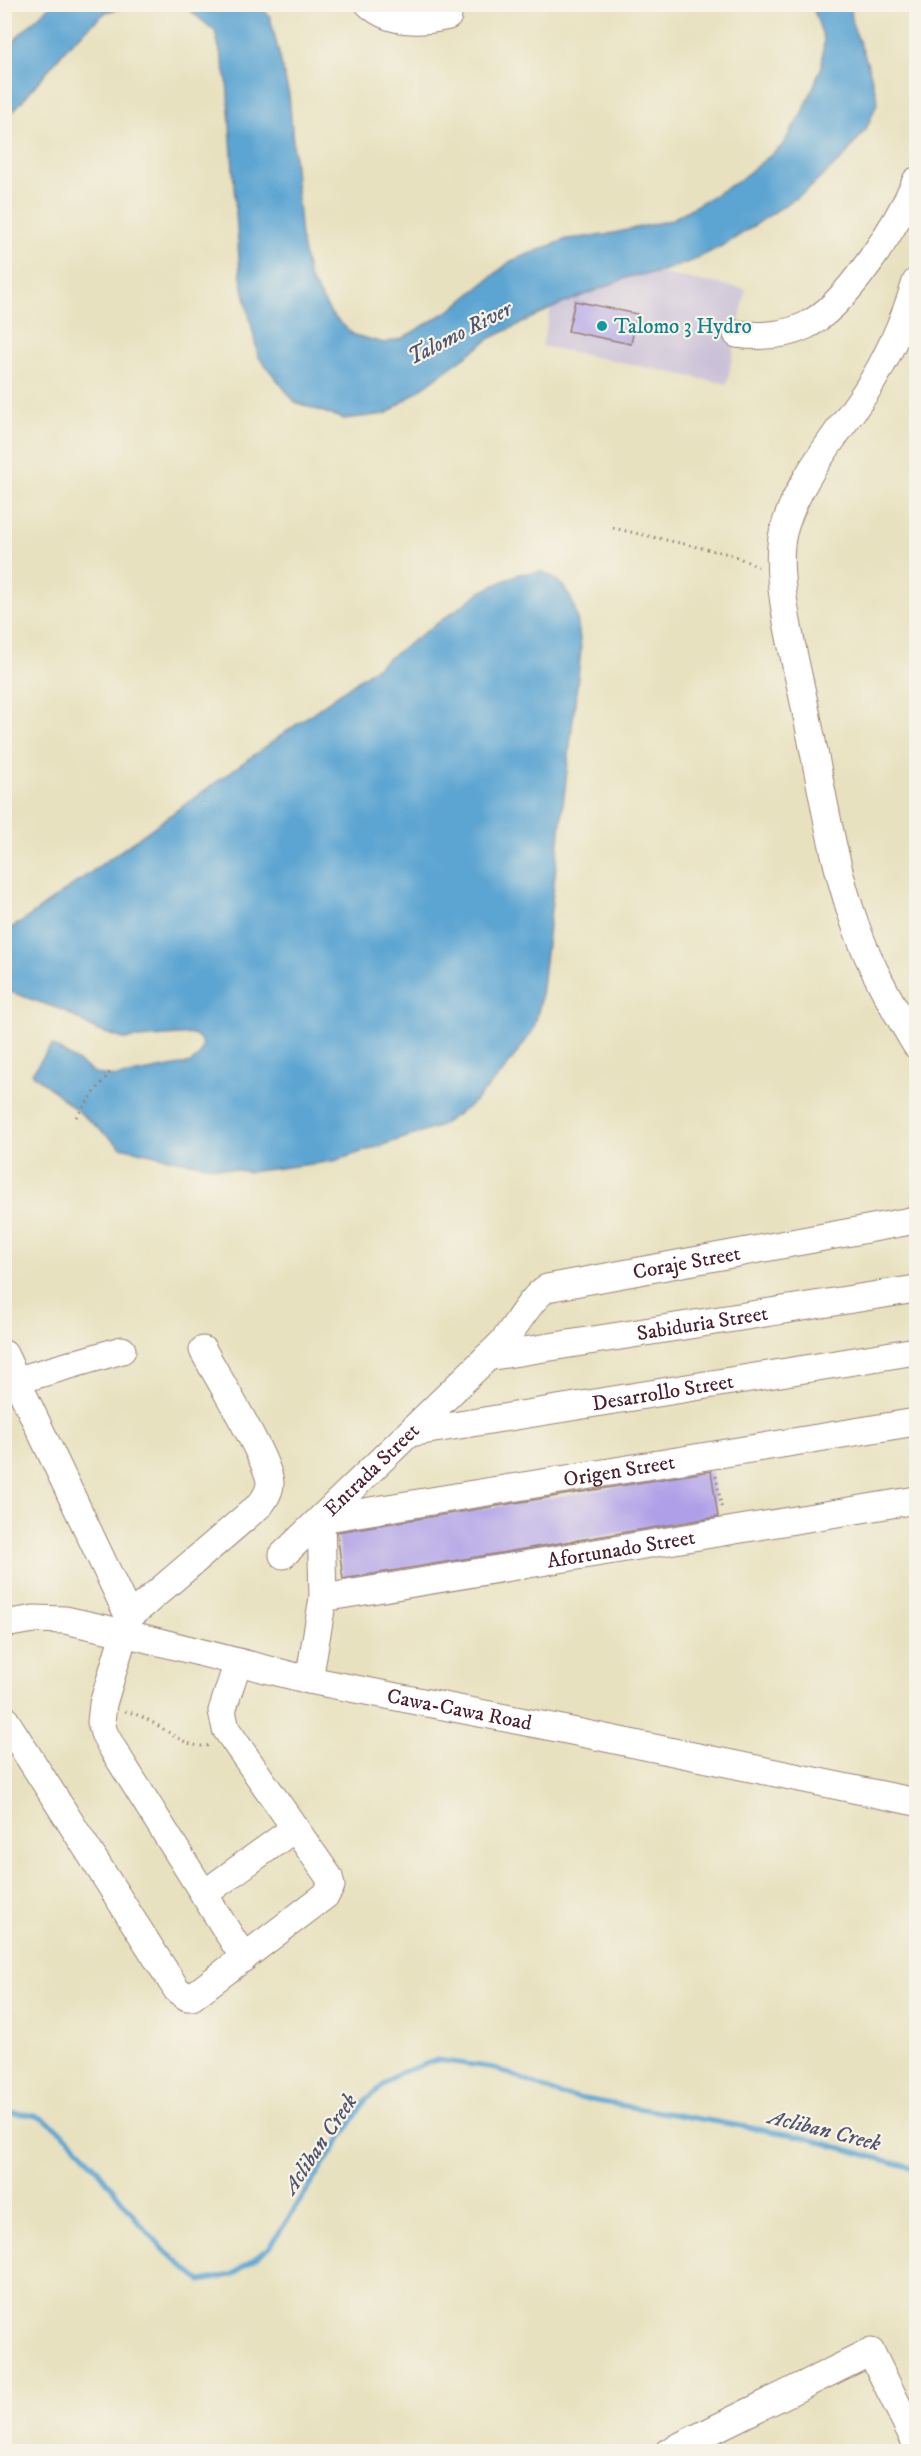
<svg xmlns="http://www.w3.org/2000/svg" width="921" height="2456" viewBox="0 0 921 2456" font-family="'IM FELL DW Pica',serif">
  <rect width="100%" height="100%" fill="#f7f3e8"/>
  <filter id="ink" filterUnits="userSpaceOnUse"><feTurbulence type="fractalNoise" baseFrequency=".0167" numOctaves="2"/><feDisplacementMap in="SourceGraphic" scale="12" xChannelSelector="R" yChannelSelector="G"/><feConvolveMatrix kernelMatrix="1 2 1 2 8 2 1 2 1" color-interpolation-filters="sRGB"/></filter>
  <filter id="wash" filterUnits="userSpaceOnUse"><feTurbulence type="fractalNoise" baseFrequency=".008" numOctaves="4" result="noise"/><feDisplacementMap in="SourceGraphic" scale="24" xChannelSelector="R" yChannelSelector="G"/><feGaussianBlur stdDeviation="1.35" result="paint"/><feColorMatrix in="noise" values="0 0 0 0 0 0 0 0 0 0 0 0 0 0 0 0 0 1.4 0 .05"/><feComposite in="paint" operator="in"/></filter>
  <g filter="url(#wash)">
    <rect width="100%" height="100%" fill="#e8e1bf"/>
    <path fill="#c9bfd7" d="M656,273L746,289L727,384L542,346L551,308L631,276Z"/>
    <path fill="#5ca4d2" stroke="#53627e" stroke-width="1.5" d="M52,4L132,5L106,12L71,43L5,121V55L19,35Z
      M183,5H260L270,17L289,95L301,239L309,278L332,315L354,335L384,343L401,339L452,309L511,261L567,239L605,235L671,220L737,182L782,146L804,110L822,66L824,39L812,5H851L852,23L867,62L878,101L866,129L843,158L805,192L729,242L692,261L656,273L631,276L552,308L491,338L386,414L344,419L295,402L258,356L240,273L227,80L215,31Z
      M542,572C576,585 578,618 581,650L540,1004L533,1031L502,1073L471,1105L438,1127L334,1161L249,1172L177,1160L121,1147L32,1073L52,1045L96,1074L116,1077L191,1063L199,1056L203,1045L200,1039L194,1034L124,1039L96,1030L65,1011L5,990V931L20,923L481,592L518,574Z"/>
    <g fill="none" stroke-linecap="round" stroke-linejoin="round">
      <path stroke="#5ca4d2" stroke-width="5" d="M4,2114C17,2113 34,2113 45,2120C86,2145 112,2192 144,2228C161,2249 180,2265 201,2281L232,2275L269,2248L366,2100L397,2074L437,2060L495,2068L561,2095L799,2136L916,2169"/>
    </g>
    <g id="blocks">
      <path fill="#ae9fe8" d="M575,301L637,314L631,344L568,331Z
        M711,1471L718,1517L343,1579L337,1532Z"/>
    </g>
  </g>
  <g filter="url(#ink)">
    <use href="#blocks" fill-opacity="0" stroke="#998075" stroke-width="1.5"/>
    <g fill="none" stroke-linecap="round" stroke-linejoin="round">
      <defs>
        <g id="minor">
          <path d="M369,4C390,24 422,22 448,16L443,4"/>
          <path d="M916,282C904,320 887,360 865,393C836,436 796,482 783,533C772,578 797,665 806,712C821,782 831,856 855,924C871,969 892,1005 916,1045"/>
          <path d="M737,334C760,337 784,336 805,326C847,306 898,223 916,181"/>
          <path d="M203,1350C216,1375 269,1460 270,1483C270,1491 265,1498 261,1504L129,1617L103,1704L101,1722L104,1733L111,1746L244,1958"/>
          <path d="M4,1354L129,1617"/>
          <path id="s1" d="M487,1357L916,1289"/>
          <path d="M18,1380L122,1350"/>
          <path id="s2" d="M410,1433L916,1351"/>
          <path id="s3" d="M321,1519L916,1422"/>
          <path id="s4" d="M283,1555L501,1344C516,1327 530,1298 547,1288L916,1220"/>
          <path id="s5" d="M323,1598L916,1500"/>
          <path id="s6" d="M4,1624L34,1619L65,1620L124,1633L309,1680L557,1728L916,1802"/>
          <path d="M309,1680L323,1598L321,1519"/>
          <path d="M4,1718L177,1990L187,1997H192L326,1895L331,1886L329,1877L226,1729L222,1711L238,1662"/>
          <path d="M204,1894L295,1828"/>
          <path d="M668,2452L871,2352L916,2443"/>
        </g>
      </defs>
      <use href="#minor" stroke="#998075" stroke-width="29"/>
      <path stroke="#998075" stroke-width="3" stroke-dasharray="1.5 4.5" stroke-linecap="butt" d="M613,528L733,555L758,567
        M76,1117L110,1072
        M716,1476L722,1511
        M125,1711C136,1714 146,1718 155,1724C173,1734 189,1750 211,1745"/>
      <use href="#minor" stroke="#fff" stroke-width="27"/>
    </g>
  </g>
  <circle fill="#0f9aa8" stroke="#f7f3e8" stroke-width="2" cx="602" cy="326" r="6"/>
  <g text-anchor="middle" stroke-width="4.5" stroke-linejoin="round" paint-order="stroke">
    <g font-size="21" fill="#0d838f" stroke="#f7f3e8" text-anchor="start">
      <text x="614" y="333">Talomo 3 Hydro</text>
    </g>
    <g font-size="21" fill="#4a1f2b" stroke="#f7f3e8">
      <text dy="7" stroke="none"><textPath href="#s4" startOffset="518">Coraje Street</textPath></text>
      <text dy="7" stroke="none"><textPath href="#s1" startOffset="218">Sabiduria Street</textPath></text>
      <text dy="7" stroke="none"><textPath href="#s2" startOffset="256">Desarrollo Street</textPath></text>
      <text dy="7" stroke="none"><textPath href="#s4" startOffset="123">Entrada Street</textPath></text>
      <text dy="7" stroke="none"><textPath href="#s3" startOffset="302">Origen Street</textPath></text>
      <text dy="7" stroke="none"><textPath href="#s5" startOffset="302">Afortunado Street</textPath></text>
      <text dy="7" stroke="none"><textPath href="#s6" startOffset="466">Cawa-Cawa Road</textPath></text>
    </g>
    <g font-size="22" font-style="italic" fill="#51546e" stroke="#f7f3e8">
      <text transform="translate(459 332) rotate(-27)" y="8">Talomo River</text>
      <text transform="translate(825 2129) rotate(14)" y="8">Acliban Creek</text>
      <text transform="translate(319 2143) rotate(-56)" y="8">Acliban Creek</text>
    </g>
  </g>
  <rect width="921" height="2456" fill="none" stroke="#f7f3e8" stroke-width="24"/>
</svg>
